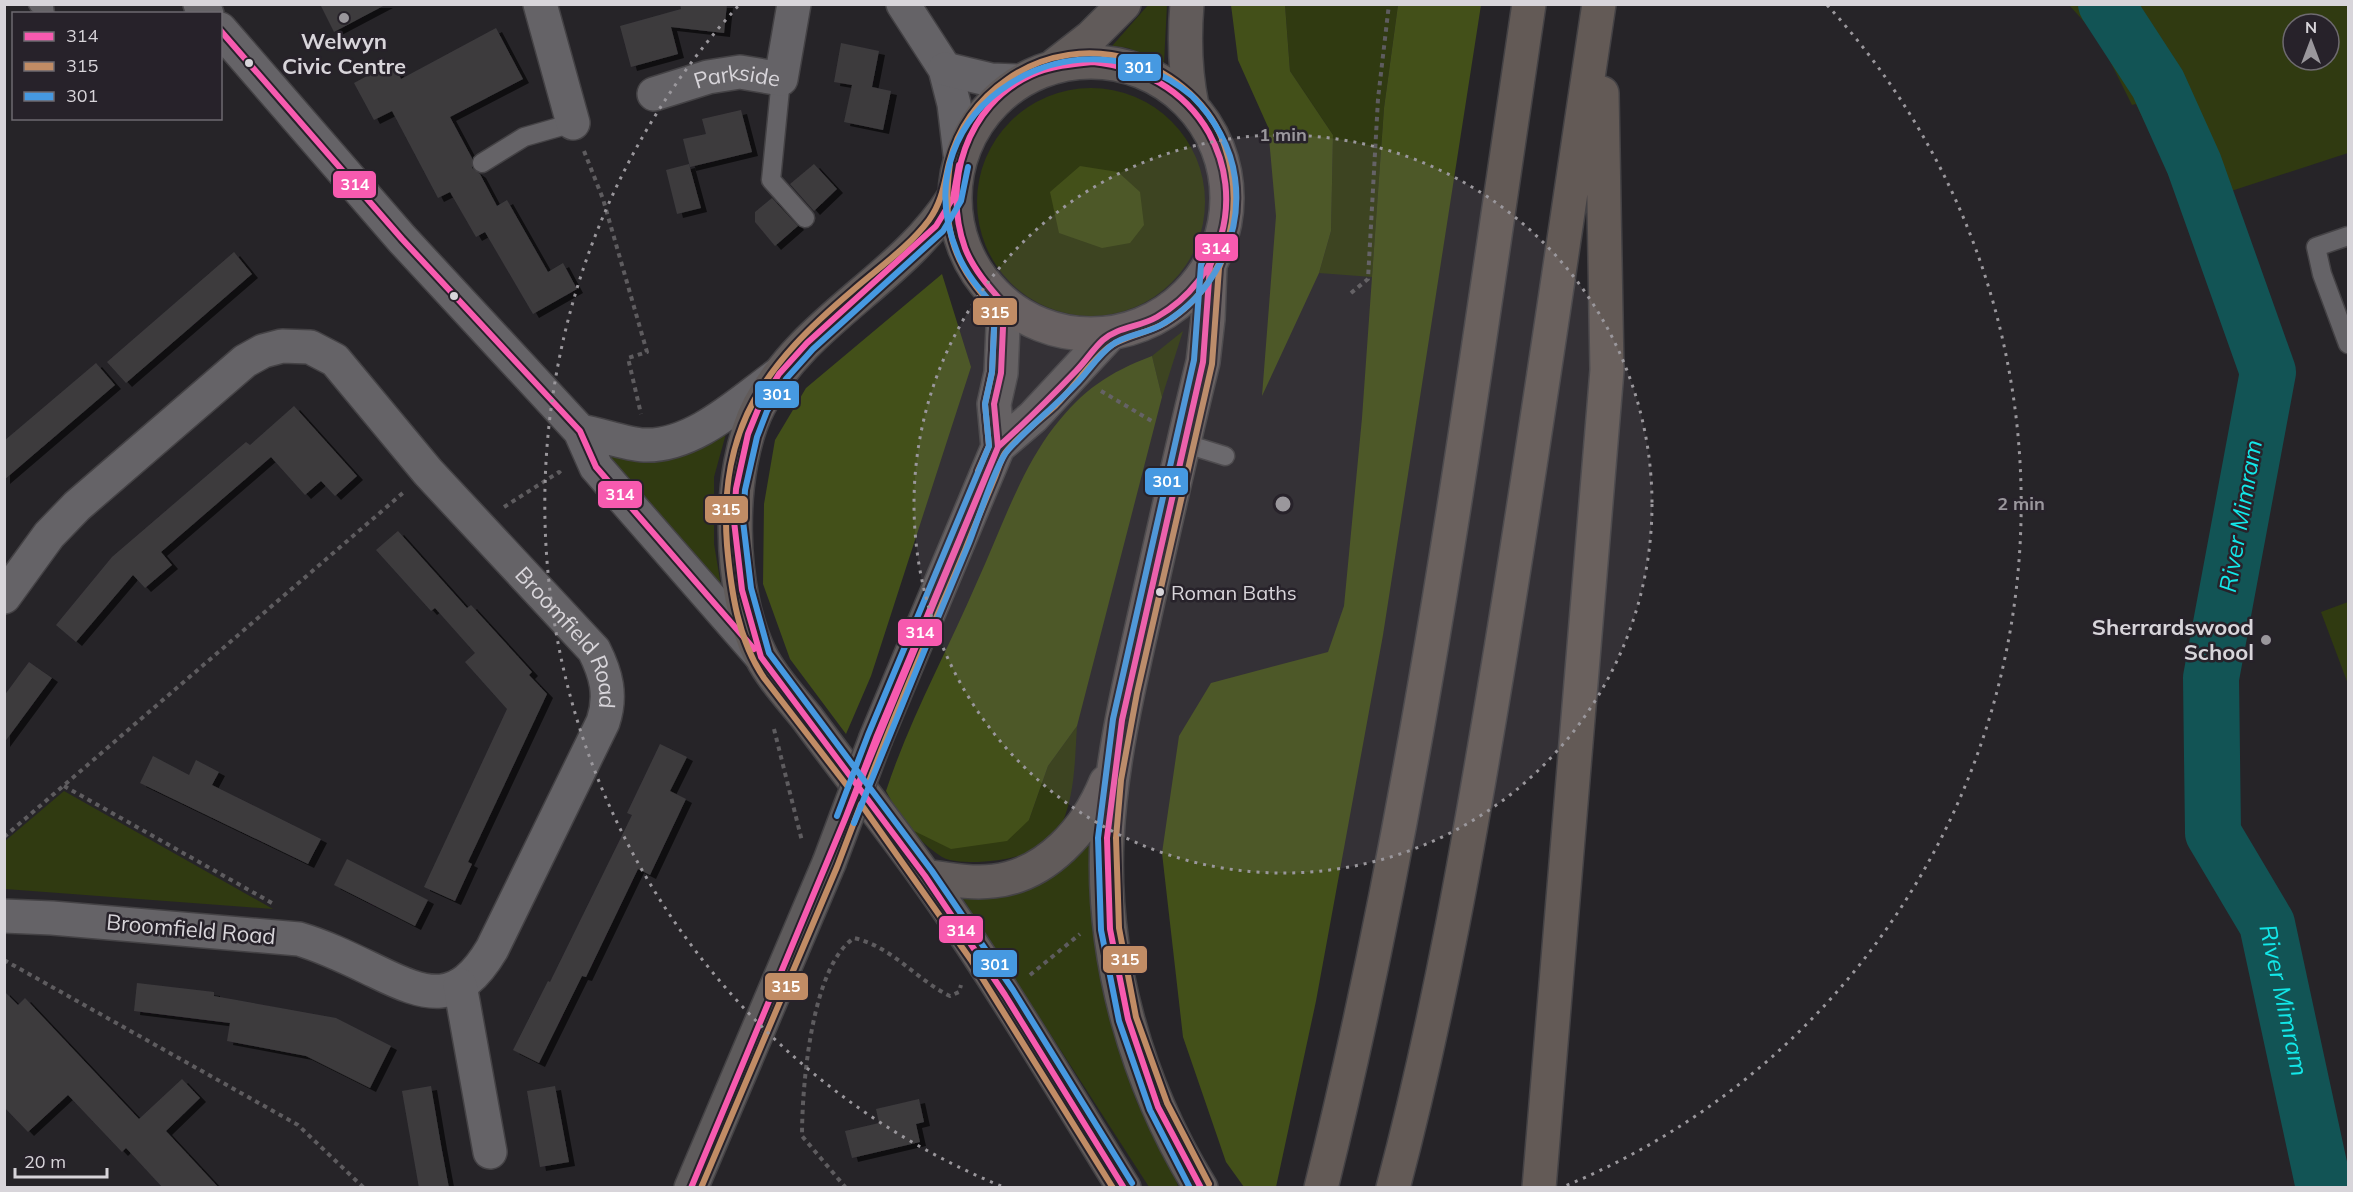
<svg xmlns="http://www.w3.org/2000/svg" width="2353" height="1192" viewBox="0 0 2353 1192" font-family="Mulish,sans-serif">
  <defs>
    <filter id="shadow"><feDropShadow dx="6" dy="4" stdDeviation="0" flood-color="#0009"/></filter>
  </defs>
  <rect width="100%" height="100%" fill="#262428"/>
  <path fill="#303a11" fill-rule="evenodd" d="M1149,4L1167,5L1164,63L1128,48L1112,46Z
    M1285,5H1398L1384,108L1372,277L1319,273L1331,231L1333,135L1290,71Z
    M2069,5H2348V153L2185,206L2136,104L2132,105L2098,37ZM2293,24H2329V60H2293Z
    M977 202a114 114 0 1 1 228 0a114 114 0 1 1-228 0Z
    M1183,331L1162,397L1152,356Z
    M727,430L714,477V544L722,592L608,461V453Z
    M2348,602V684L2321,612Z
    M1077,726C1075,756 1075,788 1065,816C1052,852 1011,861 978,862C967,862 951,862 942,857C929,849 918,837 906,827L1029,820L1048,766Z
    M64,791L273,909L5,889V841Z
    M1089,840C1091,932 1105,1010 1135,1097C1144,1121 1175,1166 1178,1187H1149L958,891Z"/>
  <path fill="#435019" d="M1231,5H1285L1290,71L1333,135L1331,231L1319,273L1262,396L1276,216L1268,127L1238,60Z
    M1398,5H1481L1383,635L1316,1001L1276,1187H1244L1226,1162L1183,1037L1162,853L1179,736L1211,683L1328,652L1344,606L1362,418L1384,108Z
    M1080,166L1118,172L1140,192L1144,225L1130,243L1102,248L1059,233L1050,192Z
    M942,274L971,367L871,676L846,734L790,659L763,584L764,504L775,440L806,388Z
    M1152,356L1162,397L1077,726L1048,766L1029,820L1007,841L951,849L906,827L886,791C910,718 947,652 977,582C1000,532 1020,471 1054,427C1084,389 1108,373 1152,356Z"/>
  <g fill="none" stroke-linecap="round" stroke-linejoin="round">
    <path stroke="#125455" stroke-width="56" id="s1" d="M2106,4L2158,84L2194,164L2268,372L2211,678L2213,833L2267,924L2324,1188"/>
  </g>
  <path fill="#3d3b3e" filter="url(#shadow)" d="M320,4H387L334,32Z
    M680,4H727L724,33L671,27L678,54L631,67L620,26L681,9Z
    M496,28L523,79L450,117L472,158V168L480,174L497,206L507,200L548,272L563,263L577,289L533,314L485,232L476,237L450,192L438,198L392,111L374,120L354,83L393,62L401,79Z
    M841,43L879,51L872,87L891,91L883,130L844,122L852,85L834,82Z
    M741,110L752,152L690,167L683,139L706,134L702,119Z
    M689,164L701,208L677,214L666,170Z
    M814,164L837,189L814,211L790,184Z
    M772,198L798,226L775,246L755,222V212Z
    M234,252L252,274L126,383L107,362Z
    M96,363L115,385L4,480V441Z
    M294,406L357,476L335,496L321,481L305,495L271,457L161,552L172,565L145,588L133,575L76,642L56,625L112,557L246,442L250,445Z
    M398,531L467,608L471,605L532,672L529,675L547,694L468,862L472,864L455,901L424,887L507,709L465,662L475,653L435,608L431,611L376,550Z
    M29,662L52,678L4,743V696Z
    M660,744L687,757L670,791L686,799L650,875L638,869L586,977L582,976L539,1063L513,1050L548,981L550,982L632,815L627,813Z
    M153,756L189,775L196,760L219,772L212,785L321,839L308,864L140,783Z
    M347,859L428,900L415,926L334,885Z
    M137,983L214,992V996L336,1018L391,1046L370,1088L306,1056L227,1041L230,1023L134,1011Z
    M4,991L18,1005L25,998L139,1119L182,1079L200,1098L166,1131L219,1188H163L126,1148L122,1152L68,1095L28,1132L4,1107Z
    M431,1086L441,1145L449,1188H419L402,1091Z
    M555,1086L569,1162L540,1167L527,1091Z
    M919,1099L924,1122L916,1124L920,1142L852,1158L845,1131L879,1123L876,1109Z"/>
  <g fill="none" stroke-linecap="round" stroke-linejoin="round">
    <defs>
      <path id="service" d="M38,4L44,7L45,14
        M781,79L771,180L805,218
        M482,163L524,137L573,123
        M2348,236L2316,247L2322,274L2348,344
        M1183,443L1225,456"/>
      <g id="minor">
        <path d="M540,4L573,123"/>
        <path d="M903,4L945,69L954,104L960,154"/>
        <path d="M945,69L991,80L1019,81"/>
        <path id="s2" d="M654,94L708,77L740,72L781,79L794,4"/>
        <path id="s3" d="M4,597L49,535L77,506L245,361L263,351L282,346L310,347L335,360L428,472L594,650C606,674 612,695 603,722L492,949C458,1006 428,997 375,971C350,959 326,947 299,939L52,918L4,916"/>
        <path d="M460,985L490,1152"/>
      </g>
      <path id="tertiary" d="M200,4L207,14
        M220,29L402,239L580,431L596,467L760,655
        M580,431C600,434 625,444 644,445C694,447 741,401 779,374"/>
      <path id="secondary" d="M998,447L1033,417L1110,334
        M876,738L998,447L994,404L1001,373L1004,304
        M691,1188L829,863"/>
      <path id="primary" d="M1187,4C1184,39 1185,72 1192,106
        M955 198a136 136 0 1 1 272 0a136 136 0 1 1-272 0Z
        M1055,65L1091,37L1124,4
        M953,198C902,279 804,320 759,406C726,470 728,592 761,656C772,678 792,699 807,718C846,771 887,823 925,876C996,976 1059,1083 1124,1188
        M925,876C947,879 971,884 994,881C1047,875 1087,829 1106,782
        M1201,1188C1137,1085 1101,958 1107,838C1111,759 1130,681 1147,605C1165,524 1183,443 1203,362L1208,319L1210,266"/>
      <path id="motorway" d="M1321,1188C1418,799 1470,400 1529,4
        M1393,1188C1439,1015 1470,837 1499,661C1535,443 1566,223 1599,4
        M1539,1188L1607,370L1602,93"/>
    </defs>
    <use href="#service" stroke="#444245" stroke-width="21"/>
    <use href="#minor" stroke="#444245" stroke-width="36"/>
    <use href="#tertiary" stroke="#444245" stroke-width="36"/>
    <use href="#secondary" stroke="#444245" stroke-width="36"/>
    <use href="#primary" stroke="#444245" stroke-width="36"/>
    <use href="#motorway" stroke="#444245" stroke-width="36"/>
    <path stroke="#5e5c5f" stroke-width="4" stroke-dasharray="4.5 4.5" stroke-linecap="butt" d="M584,151L603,199L647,352L628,358L641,414
      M1351,293L1368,279L1378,99L1389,4
      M1101,391L1155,423
      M504,507L559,472L563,476
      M774,729L802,841
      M64,786L272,903
      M4,837L404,492
      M4,960L298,1125L364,1188
      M1030,975L1080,934
      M846,1188L802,1136C802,1087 811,967 854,938C893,947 915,979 950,996L959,992L961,985"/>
    <use href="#service" stroke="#656367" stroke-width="18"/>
    <use href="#minor" stroke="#656367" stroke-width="33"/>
    <use href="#tertiary" stroke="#656367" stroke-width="33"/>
    <use href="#secondary" stroke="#5e5b5c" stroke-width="33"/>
    <use href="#primary" stroke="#615b5a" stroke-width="33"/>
    <use href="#motorway" stroke="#635a56" stroke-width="33"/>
    <defs>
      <path id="secondary-bridge" d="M829,863L876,738"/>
    </defs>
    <use href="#secondary-bridge" stroke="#444245" stroke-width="36" stroke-linecap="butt"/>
    <use href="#secondary-bridge" stroke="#5e5b5c" stroke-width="33"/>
    <defs>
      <path id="bus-1" d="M220,30L402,239L580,431L596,467L754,649
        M1093,62C1141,67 1184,89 1209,133C1245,198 1223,279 1157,317C1140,327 1118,327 1103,340C1093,349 1086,361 1076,371C1051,397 1025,423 998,447L994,404L1001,373L1004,304C989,287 973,269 965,248C942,184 966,105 1031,75C1051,66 1072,64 1093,62Z
        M959,165L953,198L936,226L807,343L779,374L759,407L748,434L736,489L734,521L742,590L761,657L925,876L1005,995L1124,1188
        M845,819L876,738L998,447
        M845,819L998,447
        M691,1188L845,819
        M691,1188L845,819
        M1201,1188L1158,1107L1128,1019L1110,929L1107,838L1122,720L1203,362L1210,266L1218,246"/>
      <path id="bus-2" d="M950,163C942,224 950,263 995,308L992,372L985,404L989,446L978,471
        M848,787L764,678C738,640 731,591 727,545C718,426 766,364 852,291C878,268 908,248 929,220C942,202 944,184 949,163C958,128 979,99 1008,79C1045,53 1091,47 1133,60C1174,73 1212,106 1225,147C1247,213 1226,285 1165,323C1148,333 1121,337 1109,347C1092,360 1073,388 1056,405C1042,418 1016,438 1005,453C1001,459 998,470 995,477C985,501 975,525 965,550C932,628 898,705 868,784
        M1209,1184L1167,1103L1136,1017L1119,928L1116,838L1121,780L1137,693L1212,364L1219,268L1226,249
        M701,1188L837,867L861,804L971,960L1113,1188"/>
      <path id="bus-3" d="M968,167L961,201L943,231L813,349L786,379L767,411L757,437L745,490L743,521L751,588L769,653L932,871L1013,990L1132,1183
        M837,816L868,735L989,446L985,404L992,372L995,307C980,290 965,273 957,252C898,107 1079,0 1192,96C1214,118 1231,147 1235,178C1243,237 1213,295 1161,325C1146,334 1124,335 1112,345C1098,355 1088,372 1075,385C1054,407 1029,427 1008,450C996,463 977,523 969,543C930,636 892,729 854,823
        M1190,1188L1150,1110L1119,1021L1101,930L1098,838L1113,719L1194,360L1201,265L1210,243"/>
    </defs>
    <use href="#bus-1" stroke="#27222a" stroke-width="10"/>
    <use href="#bus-2" stroke="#27222a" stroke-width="10"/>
    <use href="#bus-3" stroke="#27222a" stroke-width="10"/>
    <use href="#bus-1" stroke="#f75aaf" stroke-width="6"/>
    <use href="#bus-2" stroke="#c18c65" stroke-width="6"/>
    <use href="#bus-3" stroke="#4699e1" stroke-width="6"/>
  </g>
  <circle cx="1283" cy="504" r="369" fill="#9a979c" fill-opacity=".12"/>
  <g fill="none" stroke="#9a979c" stroke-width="3" stroke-dasharray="3 6">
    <circle cx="1283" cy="504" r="369"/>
    <path d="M1001 1186A738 738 0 0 1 739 5M1827 5A738 738 0 0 1 1565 1186"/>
  </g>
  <g fill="#9a979c" stroke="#27222a" stroke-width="2">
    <circle cx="344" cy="18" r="6"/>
    <circle cx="2266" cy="640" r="6"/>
  </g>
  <g fill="#d8d5da" stroke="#27222a" stroke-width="2">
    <circle cx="249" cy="63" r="5"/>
    <circle cx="454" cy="296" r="5"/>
    <circle cx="1160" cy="592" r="5"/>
  </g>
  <g text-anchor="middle" stroke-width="5" stroke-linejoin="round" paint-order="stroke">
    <g font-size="20" fill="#d8d5da" stroke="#27222a" text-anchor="start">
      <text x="1171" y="600">Roman Baths</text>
    </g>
    <g font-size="22" font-weight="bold" fill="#d8d5da" stroke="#27222a">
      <text x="344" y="49">Welwyn<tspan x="344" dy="25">Civic Centre</tspan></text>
      <text x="2254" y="635" text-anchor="end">Sherrardswood<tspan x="2254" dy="25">School</tspan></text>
    </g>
    <g font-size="22" fill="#d8d5da" stroke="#27222a">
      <text dy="8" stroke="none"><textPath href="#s2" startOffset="86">Parkside</textPath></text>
      <text dy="8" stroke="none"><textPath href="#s3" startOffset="800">Broomfield Road</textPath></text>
      <text transform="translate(191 929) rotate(5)" y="8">Broomfield Road</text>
    </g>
    <g font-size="24" font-style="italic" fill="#13e7e8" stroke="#27222a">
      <text transform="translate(2241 516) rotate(-80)" y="8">River Mimram</text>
      <text dy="8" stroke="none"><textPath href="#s1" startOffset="1054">River Mimram</textPath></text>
    </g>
  </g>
  <circle cx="1283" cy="504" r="9" fill="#9a979c" stroke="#27222a" stroke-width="3"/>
  <g font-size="18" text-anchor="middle" font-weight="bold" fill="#9a979c" stroke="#27222a" stroke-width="5" stroke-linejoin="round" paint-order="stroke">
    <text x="1283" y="141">1 min</text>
    <text x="2021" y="510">2 min</text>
  </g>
  <g stroke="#27222a" stroke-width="2">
    <rect x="1117" y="53" width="45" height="29" rx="6" fill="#4699e1"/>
    <rect x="332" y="170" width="45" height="29" rx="6" fill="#f75aaf"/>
    <rect x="1194" y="233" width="45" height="29" rx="6" fill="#f75aaf"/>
    <rect x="972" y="297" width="46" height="29" rx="6" fill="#c18c65"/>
    <rect x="754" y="380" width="46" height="29" rx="6" fill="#4699e1"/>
    <rect x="1144" y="467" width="45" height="29" rx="6" fill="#4699e1"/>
    <rect x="597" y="480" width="46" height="29" rx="6" fill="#f75aaf"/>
    <rect x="704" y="495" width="45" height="29" rx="6" fill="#c18c65"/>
    <rect x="897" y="618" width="46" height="29" rx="6" fill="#f75aaf"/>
    <rect x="938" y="915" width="46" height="29" rx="6" fill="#f75aaf"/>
    <rect x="1102" y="945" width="46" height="29" rx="6" fill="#c18c65"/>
    <rect x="972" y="949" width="46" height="29" rx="6" fill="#4699e1"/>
    <rect x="764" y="972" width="45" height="29" rx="6" fill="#c18c65"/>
  </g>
  <g font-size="16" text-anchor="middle" font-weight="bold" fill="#fff">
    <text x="1139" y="73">301</text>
    <text x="355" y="190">314</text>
    <text x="1216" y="254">314</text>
    <text x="995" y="318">315</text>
    <text x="777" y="400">301</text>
    <text x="1167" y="487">301</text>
    <text x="620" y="500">314</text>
    <text x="726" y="515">315</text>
    <text x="920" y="638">314</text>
    <text x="961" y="936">314</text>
    <text x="1125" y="965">315</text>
    <text x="995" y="970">301</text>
    <text x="786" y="992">315</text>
  </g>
  <rect width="2353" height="1192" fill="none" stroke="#d8d5da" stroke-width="12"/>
  <rect x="12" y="12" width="210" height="108" fill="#27222a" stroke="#6e6a70" stroke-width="1.5"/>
  <rect x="24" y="32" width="30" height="9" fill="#f75aaf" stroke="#6e6a70" stroke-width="1.5"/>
  <text x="66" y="42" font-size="18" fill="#d8d5da">314</text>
  <rect x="24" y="62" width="30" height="9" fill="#c18c65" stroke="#6e6a70" stroke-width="1.5"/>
  <text x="66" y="72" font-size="18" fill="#d8d5da">315</text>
  <rect x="24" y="92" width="30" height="9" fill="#4699e1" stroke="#6e6a70" stroke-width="1.5"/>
  <text x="66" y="102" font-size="18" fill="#d8d5da">301</text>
  <g transform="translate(2311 42)"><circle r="28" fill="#27222a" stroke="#6e6a70" stroke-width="1.5"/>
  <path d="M0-4.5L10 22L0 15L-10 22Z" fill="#9a979c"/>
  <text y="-9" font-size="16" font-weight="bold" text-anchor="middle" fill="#d8d5da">N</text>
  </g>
  <path d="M15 1168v9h92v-9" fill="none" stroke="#d8d5da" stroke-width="3"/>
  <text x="24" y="1168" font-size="18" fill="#d8d5da" stroke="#27222a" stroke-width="4.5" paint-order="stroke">20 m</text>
</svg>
